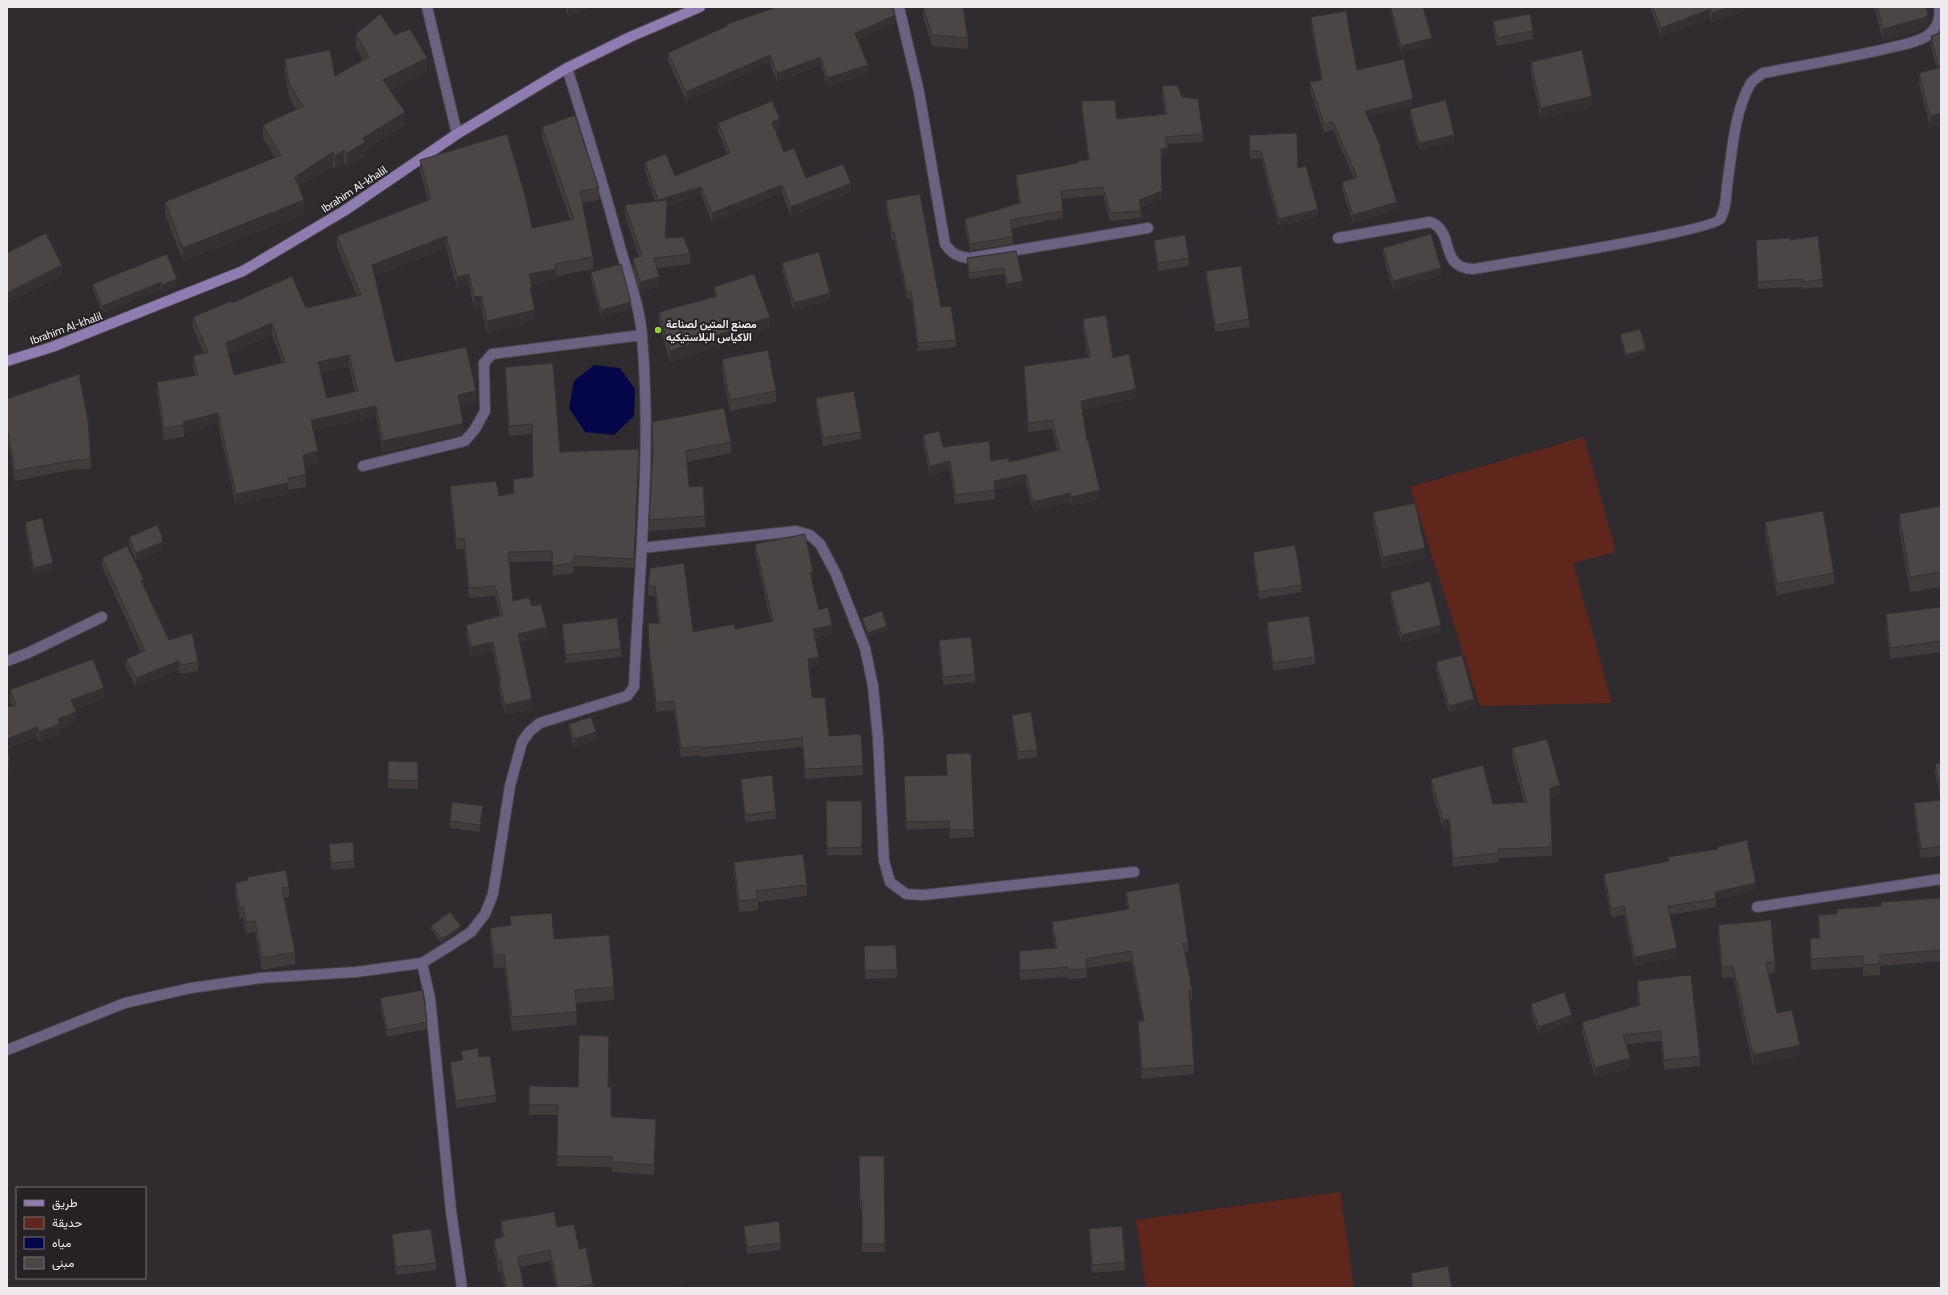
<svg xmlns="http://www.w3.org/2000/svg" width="1948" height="1295" viewBox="0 0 1948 1295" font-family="Cabin,Vazirmatn,sans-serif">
  <rect width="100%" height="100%" fill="#302b2f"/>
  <path fill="#5f271b" d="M1584,437L1616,552L1573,563L1612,703L1480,706L1410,487Z
    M1340,1192L1354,1288H1146L1136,1220Z"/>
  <path fill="#040747" d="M594,365L620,368L635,389L634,416L614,435L585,432L569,408L574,381Z"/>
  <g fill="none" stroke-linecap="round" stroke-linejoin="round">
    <defs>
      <path id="street" d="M427,7L457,134
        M899,7L919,92L945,244C952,254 958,257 970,258L1148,228
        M1338,238L1430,222C1456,231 1438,268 1473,269C1503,264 1711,231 1720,219C1726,210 1726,196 1727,186C1732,154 1734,111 1751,83C1754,79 1759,76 1763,73C1805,65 1847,58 1889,48C1901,45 1916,43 1927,36C1937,29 1941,18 1939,7
        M363,466L465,441L475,429L485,411L484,363L492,354L642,335
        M642,548L796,531L810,535L820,544L836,574L865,648L873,686L878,738L884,861L890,882L906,894L923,895L1134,872
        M7,661L28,653L102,617
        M1757,907L1941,879
        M422,963L430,998L451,1211L462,1288
        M7,1050L125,1003L191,988L261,978L356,972L422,963L451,945L471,932L485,914L493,894L510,786L522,742L530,731L540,723L627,696L634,687C639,570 652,453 642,336C640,307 628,275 620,247C604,187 586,128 567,68"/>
      <path id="secondary" d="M7,361L52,347L243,271L344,211L457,134L567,68L630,37L700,7"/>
    </defs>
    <use href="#street" stroke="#4b464a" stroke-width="12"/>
    <use href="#secondary" stroke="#4b464a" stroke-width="12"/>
    <use href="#street" stroke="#6b6181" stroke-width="10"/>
    <use href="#secondary" stroke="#8e7db0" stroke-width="10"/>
  </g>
  <path fill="#413b3c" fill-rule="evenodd" d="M565,7H593L568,16Z
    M923,7H963L968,38V49L932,46L923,16Z
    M1650,7H1753V8L1712,22L1710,18L1661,37Z
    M1874,7H1926L1928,27L1926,28L1883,41Z
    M1391,8L1432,45L1401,53L1391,15Z
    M1311,17L1357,70L1413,106L1368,117L1381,152L1397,209L1353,223L1342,189V182L1354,178L1333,130L1324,132L1310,90V82L1321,80L1311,25Z
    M1493,21L1533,31V39L1497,46L1493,29Z
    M895,23L858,40L868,74L827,86L821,65L777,82L770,63L686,101L668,61V53L727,26V24Z
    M1941,33V125L1930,127L1919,84V73L1937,69L1931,47V36Z
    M356,34L395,35L427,72L390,90L405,125L365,150V155L347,167L344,163L335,169L333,166L299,187L304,214L183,261L165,215V202L275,158L263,138V125L296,109L289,97L285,73V59L335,76L363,60L356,47Z
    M1531,62L1592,107L1541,119L1531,73Z
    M1162,86L1182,97L1203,134V142L1167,144L1168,155L1161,156L1162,199L1141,207V218L1110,221L1103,195L1062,199L1063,218L1011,228L1013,237V244L970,251L965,227V219L1019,204L1016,182V175L1078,163L1088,160L1081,108V101L1117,119L1165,114L1162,94Z
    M1410,109L1454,142L1419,150L1410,116Z
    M718,123L780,128L775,130L784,152L806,178L851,192L791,216L782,193L712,222L701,195L667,206L666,238L690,254V264L656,268L659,287L640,292L633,269V258L639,257L625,215V205L655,201L645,171V162L675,176L727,154L718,132Z
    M542,127L599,188V200L582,203L593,257V269L556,276V280L532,285V298L535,321L487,333L481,307L474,309L469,285L457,288L446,248L375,276L395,362L476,403L460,406L463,433L461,435L383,452L376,417L313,431L318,462L304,466L306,475V487L288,490V494L236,505L218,424L184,433V437L164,440L157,393V382L195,375L193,367V356L204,353L193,328V317L232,303L306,308L357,296L337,247V236L428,200L420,171V160L532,228L570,220L542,138ZM272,335L282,363L234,375L229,354ZM349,367L355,391L327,398L320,373Z
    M1249,135L1298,168L1318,216L1279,227L1261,158L1250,159Z
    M886,200L941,307L956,340V347L918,351L911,299H907L894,240L892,241L886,207Z
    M1154,240L1189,258V266L1158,271L1154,247Z
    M1756,240H1790L1823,279V287L1802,289V287L1758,289Z
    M1383,248L1441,275L1393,289L1383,255Z
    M1016,251L1023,287L1007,290L1004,274L969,279L967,264V258Z
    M167,254L177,286L162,292L161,289L102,313L93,290V284Z
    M782,263L830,300L794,311L782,270Z
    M1206,271L1249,319V327L1215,332L1206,279Z
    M591,272L631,309L601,317L591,280Z
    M714,287L770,328L670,363L659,323V312L714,297Z
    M1083,319L1113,358L1136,398L1082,410L1087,441L1100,499L1071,506L1070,502L1033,511L1026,483L995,490V499L955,504L950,470L930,475L923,444V435L943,447L991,461L1009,462L1057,450L1052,429L1028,432L1024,375V366L1088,358L1083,328Z
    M1620,334L1646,353L1626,359L1620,338Z
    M722,359L776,391V402L730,411L722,370Z
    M505,367L560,452L639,449V467L634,568L574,566L573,573L553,576L552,561L509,562L513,601L532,606L547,636L520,643L532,709L505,715L499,690V680L493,652L471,657L466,635V625L500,616L495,596L469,598L464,549H456L450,496V486L499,496L513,493V479L533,477L532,434L509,436L505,376Z
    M816,398L861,432V439L823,446L816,405Z
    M7,399L91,459V469L70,470L15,481L8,443Z
    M652,422L731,442V453L687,462L689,487L705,516V527L649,531L653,452Z
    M1941,506V587L1910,592L1899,529V514Z
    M1373,512L1425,559L1383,568L1373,523Z
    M25,522L53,570L34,575L25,529Z
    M1765,522L1834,573V584L1777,595L1765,533Z
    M129,537L162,550L136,561L129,544Z
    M755,544L813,582H812L819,610L832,634L815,638L819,666L809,668L812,698L829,736L863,766V775L805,779L802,747L701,757V755L681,757L674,710L656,712L649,657L648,623H658L655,596L648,595V586L650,568L693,632L735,629L771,622L755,553Z
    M1253,552L1302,585V592L1259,599L1253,560Z
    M102,558L144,587L169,640L198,662V671L180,674L179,670L136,687L126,668V659L141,652L102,567Z
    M1390,592L1441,633L1401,643L1390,599Z
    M1886,614L1941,617V652L1890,659L1886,625Z
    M862,618L887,630L868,637L862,621Z
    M1267,622L1315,657V664L1273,671L1267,630Z
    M562,624L621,649V657L566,663L562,632Z
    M939,640L975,674V682L943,685L939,648Z
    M1436,662L1474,706L1449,713L1436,669Z
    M10,690L104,698L75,709L76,723L60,729V734L39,742L37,737L7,749L10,771H7V707L12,706L10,701Z
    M1012,715L1037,750V757L1018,760L1012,722Z
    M569,724L596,740L574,747L569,731Z
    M1512,748L1560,794L1550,796L1552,856L1499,858V862L1453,867L1449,827L1443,829L1431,788V779L1493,804L1524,802L1512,757Z
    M946,754L974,830V837L950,838L949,828L906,830L904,783L947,775Z
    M388,761L418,762V789L388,788Z
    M1941,763V856L1921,858L1914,813V803L1941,800L1935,774V764Z
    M741,779L776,811V819L745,822L741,787Z
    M826,801H862V855H827Z
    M483,813L480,832L450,828V821Z
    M329,844L354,861V868L331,870Z
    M1717,847L1756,891L1716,900V907L1670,915L1677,957L1635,966L1624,915L1611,917L1604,882V874L1668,861V857L1717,850Z
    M734,862L807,885V896L758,902V910L739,912L734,873Z
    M247,877L289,887V898H285L295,952V964L262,970L255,932L246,934L243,918L240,919L235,894V883L247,880Z
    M1126,892L1188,943V952L1185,953L1192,990V1000H1189L1194,1065V1074L1142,1079L1138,1031V1021H1143L1131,961L1087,968V978L1068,979V977L1020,980L1019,961V951L1055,948L1052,932V922L1128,910L1126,901Z
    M1941,898V961L1880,966V975L1863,976V967L1811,970L1810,938H1819L1818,915L1837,914V909L1881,906V902Z
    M510,916L554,939L614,987V1000L576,1003L577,1025L512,1031L504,967L494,969L490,942V928L510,925Z
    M1718,925L1775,962V973L1768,974L1777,1013L1800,1056L1753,1066L1733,977L1722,978L1718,936Z
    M431,926L461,929L442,943L431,930Z
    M864,946L897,970V978L865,979Z
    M1637,981L1700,1056V1066L1664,1070L1661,1041L1626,1044L1630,1068L1595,1078L1582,1032V1022L1638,1005L1637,991Z
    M380,998L427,1022V1029L387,1037L380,1005Z
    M1531,1004L1572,1023L1539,1034L1531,1011Z
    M461,1051L479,1057L496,1095V1102L456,1108L450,1069V1062L462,1060Z
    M529,1086L608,1087L611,1117L656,1129L654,1175L612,1172V1167L557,1166L558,1115H529Z
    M859,1156H884L885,1252H862V1209H860Z
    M501,1221L557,1227L579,1249L593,1284V1288H556L550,1261L520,1267L524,1288H504L501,1271H498L494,1250V1239L502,1238L501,1232Z
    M744,1226L781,1243V1250L747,1254L744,1233Z
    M1089,1229L1125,1262V1270L1092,1273L1089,1237Z
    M392,1234L436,1263V1270L396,1275L392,1241Z
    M1411,1273L1452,1288H1412L1411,1281Z"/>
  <path fill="#353031" d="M335,7H343L335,9Z
    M573,7H593L568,16V9Z
    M1729,7H1753V8L1712,22V13Z
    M1710,9V18L1661,37V28Z
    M895,15V23L855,41V33Z
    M1928,15V27L1926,28L1883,41V29Z
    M1432,38V45L1401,53V46Z
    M770,55V63L686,101V92Z
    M821,57V65L777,82V73Z
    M427,58V72L383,93V80Z
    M868,65V74L827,86V78Z
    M1592,96V107L1541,119V108Z
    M1413,99V106L1365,118V111Z
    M405,112V125L365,150V155L347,167V153L363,138Z
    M1941,113V125L1930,127V116Z
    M780,119V128L772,131V122Z
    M1454,135V142L1419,150V143Z
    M1168,147V155L1161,156V149Z
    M344,150V163L335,169V156Z
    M333,152V166L295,190V177Z
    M851,183V192L791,216V207Z
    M782,185V193L712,222V213Z
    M701,187V195L667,206L665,248L658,209V200Z
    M1162,191V199L1139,207V200Z
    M304,200V214L183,261V248Z
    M1397,202V209L1353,223V215Z
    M1318,209V216L1279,227V219Z
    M446,236V248L372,277V265Z
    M62,265V276L7,304V293Z
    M1441,268V275L1393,289V281Z
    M556,269V280L529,286V274Z
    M469,274V285L457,288V277Z
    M659,277V287L640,292V282Z
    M177,279V286L162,292V285Z
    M1023,281V287L1007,290V284Z
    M161,282V289L102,313V306Z
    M532,287V298L530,288Z
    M830,293V300L794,311V303Z
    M481,296V307L474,309V297Z
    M631,302V309L601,317V310Z
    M535,310V321L487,333V321Z
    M770,317V328L670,363V351Z
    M272,323V335L226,355V343Z
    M1646,349V353L1626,359V355Z
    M349,355V367L318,374V362Z
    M1136,389V398L1081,410V401Z
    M476,391V403L458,407V395Z
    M376,406V417L311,432V420Z
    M218,413V424L184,433L183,422Z
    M463,421V433L461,435L383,452V441Z
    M7,433H8V443H7Z
    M318,451V462L303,467V455Z
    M639,458V467L634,568V559Z
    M950,461V470L930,475V466Z
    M1026,474V483L995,490L994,481Z
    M288,483V494L236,505V494Z
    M1100,490V499L1071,506V497Z
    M1070,493V502L1033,511V502Z
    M162,542V550L136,561V553Z
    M1425,548V559L1383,568V557Z
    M53,563V570L34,575V568Z
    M813,572V582H810V573Z
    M144,580V589L141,581Z
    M832,625V634L813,638V629Z
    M1441,625V633L1401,643V635Z
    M887,626V630L868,637V633Z
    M547,627V636L518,644V634Z
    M493,642V652L471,657V647Z
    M819,657V666L808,668V659Z
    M179,661V670L136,687V678Z
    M104,688V698L71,710V700Z
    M532,699V709L505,715V705Z
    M1474,699V706L1449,713V706Z
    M76,712V723L60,729V734L39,742V732L58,719Z
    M37,727V737L7,749V739Z
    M596,732V740L574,747V739Z
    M10,760V771H7V761Z
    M1560,785V794L1550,796V788Z
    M483,806V813L480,832V825Z
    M1449,819V827L1443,829V820Z
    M1756,883V891L1716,900L1715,892Z
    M461,926V929L442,943V939Z
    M1677,948V957L1635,966V957Z
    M1572,1015V1023L1539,1034V1027Z
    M1800,1045V1056L1753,1066V1055Z
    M1630,1058V1068L1595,1078V1068Z
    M656,1119V1129L654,1175V1165Z"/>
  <path fill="#4c4546" stroke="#353031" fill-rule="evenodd" d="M567,7H573L568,9Z
    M777,7H892L895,15L855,33L868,65L827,78L821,57L777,73L770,55L686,92L668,53L727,26V24Z
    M923,7H963L968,38L932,35Z
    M1394,7H1423L1432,38L1401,46L1391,8Z
    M1653,7H1729L1712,13L1710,9L1661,28Z
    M1877,7H1926L1928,15L1926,17L1883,29Z
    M1346,11L1357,70L1404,59L1413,99L1365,111L1381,147L1380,148L1397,202L1353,215L1342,182L1357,177L1333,122L1324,124L1310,82L1322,80L1311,17Z
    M380,14L395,35L410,29L427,58L383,80L405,112L363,138L365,142L347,153L344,150L335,156L333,152L295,177L304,200L183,248L165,202L281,155L263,125L303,106L289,84L285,59L330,50L335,76L369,57L356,34Z
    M1530,14L1533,31L1497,38L1493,21Z
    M1941,33V113L1930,116L1919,73L1939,68L1931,36Z
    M1582,50L1592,96L1541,108L1531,62Z
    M1177,85L1182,97L1198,99L1203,134L1165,137L1168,147L1161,149L1162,191L1139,200L1141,211L1110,213L1103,187L1061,191L1063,211L1010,220L1013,237L970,244L965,219L1020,203L1016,175L1078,163V161L1089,160L1081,101L1115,100L1117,119L1167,114L1162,86Z
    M1446,100L1454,135L1419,143L1410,109Z
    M772,101L780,119L772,122L784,152L794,148L806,178L843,164L851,183L791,207L782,185L712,213L701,187L658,200L645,162L666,154L675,176L730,153L718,123Z
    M575,115L599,188L580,191L593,257L555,264L556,269L529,274L532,287L530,288L535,310L487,321L481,296L474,297L469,274L457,277L446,236L372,265L395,362L466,347L476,391L458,395L463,421L461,424L383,441L376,406L311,420L318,451L303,455L306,475L288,478V483L236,494L218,413L183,422L184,425L164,428L157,382L198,375L193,356L208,352L193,317L231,301L232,303L292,276L306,308L361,295L337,236L431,199L420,160L507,134L525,195L532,228L574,219L542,127ZM272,323L285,362L234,375L226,343ZM349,355L358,391L327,398L318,362Z
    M1297,133L1298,168L1306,166L1318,209L1279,219L1261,151H1250L1249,135Z
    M920,194L941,307L951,306L956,340L918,343L911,291L907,292L894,233H892L886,200Z
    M667,200L665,238L684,237L690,254L654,258L659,277L640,282L633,258L642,256L625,205Z
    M46,233L62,265L7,293V253Z
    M1431,234L1441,268L1393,281L1383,248Z
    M1185,235L1189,258L1158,263L1154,240Z
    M1818,236L1823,279L1802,282V279L1758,282L1756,240L1790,238V240Z
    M1016,251L1023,281L1007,284L1004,268L969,273L967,258Z
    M819,252L830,293L794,303L782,263Z
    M167,254L177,279L162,285L161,282L102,306L93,284Z
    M621,264L631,302L601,310L591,272Z
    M1241,266L1249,319L1215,325L1206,271Z
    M754,274L770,317L670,351L659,312L717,296L714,287Z
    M1106,315L1113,358L1129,354L1136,389L1081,401L1087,441L1088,440L1100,490L1071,497L1070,493L1033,502L1026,474L994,481L995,490L955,495L950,461L930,466L923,435L939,431L943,447L989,441L991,461L1008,458L1009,462L1060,450L1052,420L1028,423L1024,366L1090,357L1083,319Z
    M1640,329L1646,349L1626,355L1620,334Z
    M768,350L776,391L730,400L722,359Z
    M553,363L560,452L639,449L634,559L574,556L573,563L553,566L552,551L508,552L513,601L529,597L532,606L541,604L547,627L518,634L532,699L505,705L499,680L501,679L493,642L471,647L466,625L503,615L495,586L469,588L464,539H456L450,486L496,481L499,496L514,493L513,479L533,477L532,424L509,426L505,367Z
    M79,374L88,420L91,459L70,461L15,471L8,433H7V399Z
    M854,391L861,432L823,438L816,398Z
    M724,408L731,442L686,451L689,487L703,486L705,516L649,520L653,448L652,422Z
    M1415,503L1425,548L1383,557L1373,512Z
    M1941,506V572L1910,577L1899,514Z
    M1823,511L1834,573L1777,584L1765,522Z
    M42,518L53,563L34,568L25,522Z
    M157,525L162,536V542L136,553L129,537Z
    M805,534L813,572L810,573L819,610L828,607L832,625L813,629L819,657L808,659L812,698L825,697L829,736L861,734L863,766L805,769L802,738L701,748V746L681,748L674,701L656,703L649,648L648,623H660L655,587L648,586L650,568L684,563L693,632L734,624L735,629L773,621L755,544Z
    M1295,545L1302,585L1259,592L1253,552Z
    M127,546L144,580L141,581L169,640L192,633L198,662L180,665L179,661L136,678L126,659L145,651L102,558Z
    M1430,581L1441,625L1401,635L1390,592Z
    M1940,607L1941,617V641L1890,648L1886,614Z
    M882,611L887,626L868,633L862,618Z
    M1309,616L1315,657L1273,663L1267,622Z
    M617,618L621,649L566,655L562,624Z
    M971,637L975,674L943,677L939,640Z
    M1462,655L1474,699L1449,706L1436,662Z
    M93,659L104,688L71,700L76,712L58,719L60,724L39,732L37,727L7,739V707L16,705L10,690Z
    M1031,712L1037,750L1018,752L1012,715Z
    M591,717L596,732L574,739L569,724Z
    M1547,739L1560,785L1550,788L1552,847L1498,849L1499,853L1453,858L1449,819L1443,820L1431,779L1483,765L1493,804L1527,802L1512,748Z
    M7,748L10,760L7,761Z
    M971,753L974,830H950L949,821L906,822L904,776L947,775L946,754Z
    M388,761L418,762V781L388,780Z
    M1941,763V792L1935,764Z
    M772,775L776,811L745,815L741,779Z
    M1941,800V846L1921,849L1914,803Z
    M826,801H862V847L827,848Z
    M452,802L483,806L480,825L450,821Z
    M1747,840L1756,883L1715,892L1716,899L1668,906L1677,948L1635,957L1624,906L1611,909L1604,874L1669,861L1668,857L1718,849L1717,847Z
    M353,842L354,861L331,863L329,844Z
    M803,854L807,885L756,891L758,899L739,901L734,862Z
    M286,870L289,887L282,888L295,952L262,958L255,921L246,922L243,907L240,908L235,883L248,880L247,877Z
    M1179,883L1188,943H1183L1192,990L1189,991L1194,1065L1142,1069L1138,1021H1144L1131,951L1086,959L1087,969L1068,970V967L1020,971L1019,951L1057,948L1052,922L1129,909L1126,892Z
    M1941,898V950L1880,955V964L1863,965V956L1811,959L1810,938H1820L1818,915L1837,914V909L1881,906V902Z
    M450,912L461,926L442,939L431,926Z
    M552,913L554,939L609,935L614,987L575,990L577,1012L512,1017L504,954L494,956L490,928L511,925L510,916Z
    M1771,920L1775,962L1766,963L1777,1013L1792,1010L1800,1045L1753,1055L1733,966L1722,967L1718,925Z
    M896,945L897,970L865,971L864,946Z
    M1691,975L1700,1056L1664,1060L1661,1031L1623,1035L1630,1058L1595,1068L1582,1022L1640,1005L1637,981Z
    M423,990L427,1022L387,1030L380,998Z
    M1564,992L1572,1015L1539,1027L1531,1004Z
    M579,1035L609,1036L608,1087H611V1117L656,1119L654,1165L612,1162V1157L557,1156L558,1105H529V1086L578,1087Z
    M478,1048L479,1057L490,1056L496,1095L456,1101L450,1062L463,1060L461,1051Z
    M859,1156H884L885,1244H862V1201H860Z
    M554,1212L557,1227L574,1224L579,1249L586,1247L593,1284L580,1287L581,1288H558L550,1250L518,1257L524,1288H506L501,1260L498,1261L494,1239L504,1237L501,1221Z
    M779,1221L781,1243L747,1247L744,1226Z
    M1122,1226L1125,1262L1092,1265L1089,1229Z
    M431,1229L436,1263L396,1267L392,1234Z
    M1448,1266L1452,1288H1413L1411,1273Z
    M681,1286V1288H670Z"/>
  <circle fill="#94cc3c" stroke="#262125" stroke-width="1.5" cx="658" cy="330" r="4"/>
  <g text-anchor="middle" stroke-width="4" stroke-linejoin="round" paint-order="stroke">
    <g font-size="11" fill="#eeeaed" stroke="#262125">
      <text transform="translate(354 189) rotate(-33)" y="4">Ibrahim Al-khalil</text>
      <text transform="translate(66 328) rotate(-20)" y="4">Ibrahim Al-khalil</text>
    </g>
    <g font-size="11" font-weight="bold" fill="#eeeaed" stroke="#262125" text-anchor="start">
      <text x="666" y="328">مصنع المتين لصناعة<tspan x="666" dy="13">الاكياس البلاستيكيه</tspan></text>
    </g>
  </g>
  <rect width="1948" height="1295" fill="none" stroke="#eeeaed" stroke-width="16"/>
  <rect x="16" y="1187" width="130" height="92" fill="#262125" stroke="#767175"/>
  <rect x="24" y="1200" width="20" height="6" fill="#8e7db0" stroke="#767175"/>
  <text x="52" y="1207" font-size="12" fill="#eeeaed">طريق</text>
  <rect x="24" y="1217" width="20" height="12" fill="#5f271b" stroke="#767175"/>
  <text x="52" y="1227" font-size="12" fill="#eeeaed">حديقة</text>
  <rect x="24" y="1237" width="20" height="12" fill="#040747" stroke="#767175"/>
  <text x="52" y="1247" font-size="12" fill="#eeeaed">مياه</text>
  <rect x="24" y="1257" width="20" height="12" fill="#4c4546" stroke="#767175"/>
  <text x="52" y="1267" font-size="12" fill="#eeeaed">مبنى</text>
</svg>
